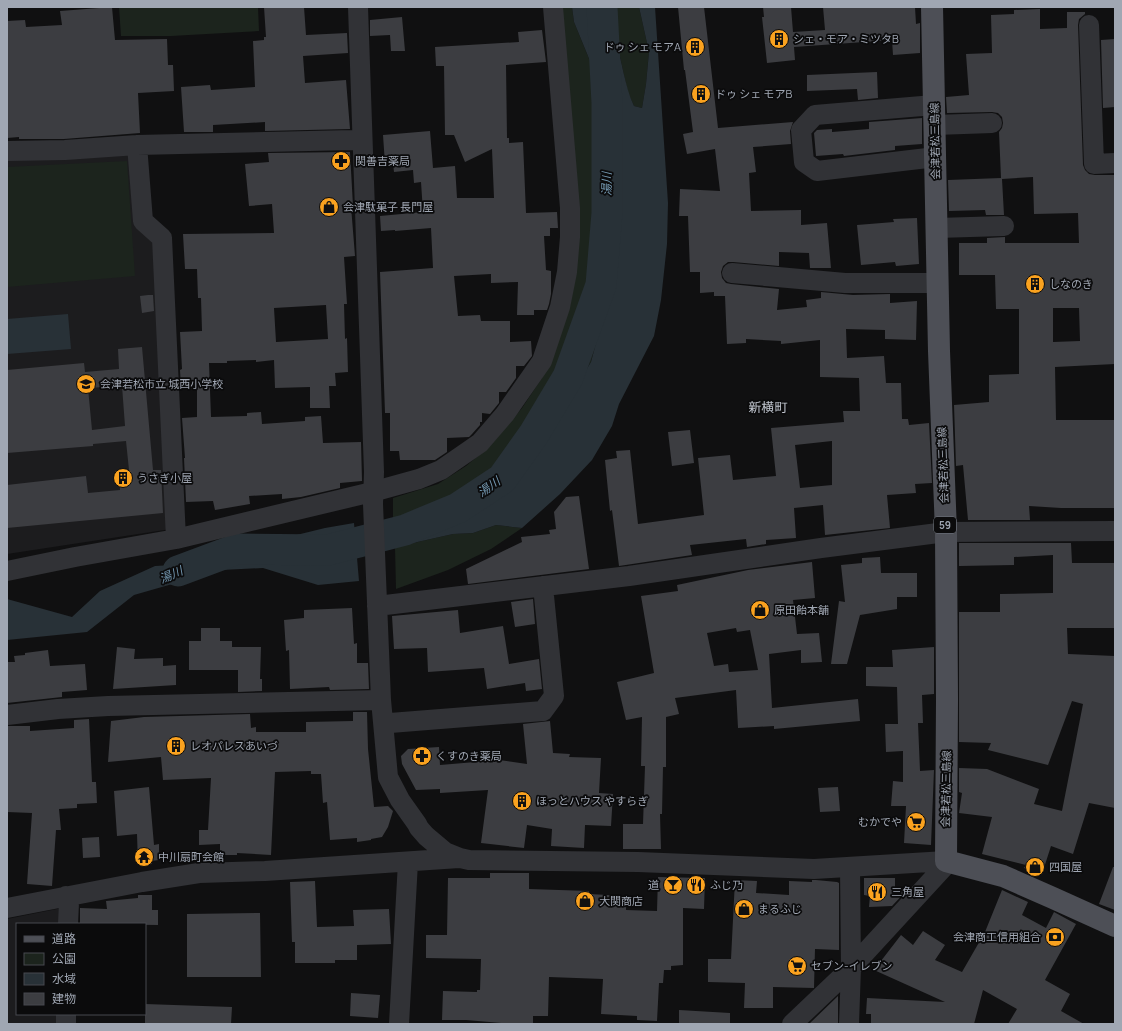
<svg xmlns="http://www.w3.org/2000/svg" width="1122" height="1031" viewBox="0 0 1122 1031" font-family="Manrope,'Noto Sans JP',sans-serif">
  <rect width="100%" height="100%" fill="#101011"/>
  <path fill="#1c1c1e" d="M134,154L159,240L171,529L7,554V158Z
    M62,908V924H17V1014H60V1024H7V919Z"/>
  <path fill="#1c241d" d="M119,7H258L259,31L171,36H121Z
    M560,7H572L574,22L590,61L600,104L621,220L619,245L611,286L591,362L572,393L543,436L511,477L482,499L393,526V498L438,484L466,466L490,446L522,408L542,378L566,304Z
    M594,7H639L649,52L646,84L642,108L634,106L628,93L620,57Z
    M127,161L135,276L7,287V167Z
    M496,525L522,528L491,549L448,570L396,589L395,547L453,534L473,533Z"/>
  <path fill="#283137" d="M572,7H594C599,18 609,27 614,39C623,61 624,85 634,106L642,108L646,84L649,52L639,7H655L668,203L667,244L661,300L654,336L619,404L612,426L592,460L560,494L522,528L496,525L473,533L453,534L395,547L393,526L482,499L511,477L543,436L572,393L591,362L611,286L619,245L621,220L600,104L590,61L574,22Z
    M68,314L71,349L7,354V319Z
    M354,523L359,581L318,585L263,568L221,570L134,595L87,632L7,640V599L72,617L100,591L155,566L173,565L218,556L276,540L325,528Z"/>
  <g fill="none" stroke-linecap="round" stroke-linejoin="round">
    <path stroke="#283137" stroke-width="31" d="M178,571L237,549L328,550L405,530L458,508L502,479L534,434L568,377L601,285L607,213V103L602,7"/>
  </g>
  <path fill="#3c3d41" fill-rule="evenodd" d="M112,7L115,40L167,39L168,65H173L174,91L138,93L140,133L64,139H19V137L7,138V21L25,20L26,27L62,25L60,11Z
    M264,7H304L306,35L347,33L348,53L303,56L305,83L346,80L350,129L265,131V122L213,125V132H184L181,87L210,85L211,90L255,87L253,41L264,40V37H266Z
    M678,7H704L718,128L793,122L790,131L791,144L753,147L756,172L749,173L751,211L801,210V225L827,223L831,268H810L809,253L779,252V266L733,262H728L723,266L721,272L722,278L726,283L731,284L779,289L777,310L807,307L806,300L821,298V292L853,295L890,294V303L917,301L916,340L885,339V330L846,329L847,358L884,356L886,383H901L902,419H908L909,425L929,423L932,483L915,484L916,493L887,495L890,528L825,535L823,505L794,508L796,538L766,540V544L747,547L746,539L690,545L692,555L619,566L612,510L610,511L605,460L617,458L616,451L630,450L638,524L704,515L698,458L730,455L733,480L776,476L771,428L844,422L843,411H860L859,378L820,377V340L781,344V341L746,339V343L727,344L725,296H714V292L700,293V272H690L688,216H679L680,189L720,191L715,149L687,154L683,134L693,132L685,70H684ZM832,441V485L800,488L795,445Z
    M763,7H791L793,32L825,30L823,7H915L916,24L920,23V53L893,55L892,40L794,47L795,60L767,63L762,17H764Z
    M1040,9V29L1067,28V12H1085V14L1079,19L1078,25L1083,165L1085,170L1089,174L1095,175H1115V364L1055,367L1056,420H1115V508H1061L1029,506L1030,520H968L963,465L956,466L954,405L989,402V375L1019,374V309H996L995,275H959V243H987V238L1005,237V243H1079L1078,213L1034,214L1033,177L1002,179L1004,215H986L985,210L949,211L948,180L1001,178L999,132L1002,128L1003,123L1002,117L998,113L992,112L947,113L946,97L969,95L966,54L992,53L991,15L1014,14V10ZM1053,308H1079L1080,341L1053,342Z
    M402,17L405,51H391L390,35L370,36V20Z
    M542,30L546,62L506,65L507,138H509V143L523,142L526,213L557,212L558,228H550V236H544L546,270L551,271V294L549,304L547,310H534V315H517L518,282L491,283V274L454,276L458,316L480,315L481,321H510V342L531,341L532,356L524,366H516V378L506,392H499V403L490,414L482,413V422H480V425L472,434L469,437L447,438V452L435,460H400L399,451H390V413H385L380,272L433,268L431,228L395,231V230L381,231L380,216L423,212L421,182L414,183L413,170L394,172L393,163L385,164L383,135L430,131L433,168L455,166L457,198H494L492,149L465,162L454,135H445L444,66H436L435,47L519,42L518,32Z
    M1115,39V107L1103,108L1101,40Z
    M877,72L878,98L858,100L857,89L807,91V75Z
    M922,118V144L895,146V150L844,156L843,154L816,156L814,133L817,130L832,129V132L869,129V122Z
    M350,152L353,206H351L355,256L344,257L347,304H344L345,339L347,338L348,372L335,373L336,386H329L330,408H310V387L275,388L274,360L256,362V360L227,361V363H209L211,417L247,416V413L261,412L262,424L305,421V417L321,416L323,443L361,442L362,481L340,483V488L301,497L282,499V494L249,496L250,504L215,510L213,501L186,502L184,458H185L182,418L197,417V388L181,389L180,370L182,369L180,332L202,331L201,298H198L197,269H185L183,234L274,233L272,204L249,206L245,164L269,162L268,153ZM326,305L328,339L276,342L274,308Z
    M917,218L919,264L896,266L895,262L861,265L857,225L894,222L893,219Z
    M148,295H153L154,311L142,313L140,296Z
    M142,347L153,470H161L163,513L7,528V485L86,476L88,493L120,490L119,470H129L126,441L93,444V446L7,453V370L84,363L85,372L119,369L118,349ZM122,386L125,426L92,430L88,388Z
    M690,430L694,463L672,466L668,432Z
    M579,496L589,569L468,584L466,569L522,542L521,537L550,534L549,530L556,529L554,512L566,497Z
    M959,543H1071L1072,563H1115V628H1067L1068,654L1115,656V808L1089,803L1073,854L1051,846L1042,874L1024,868L1026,865L982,854L992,817L959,813L962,793L959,792V768L987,769L1039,789L1034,804L1062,811L1083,704L1072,701L1048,765L988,750L991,743L959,742V612H1000V594L1053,593V555L1014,557V565L959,566Z
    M880,557L881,573H917V597H897V609L860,615L847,664H831L839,601L845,602L841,565L862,563V558Z
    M812,562L815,598L793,600L797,634L819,633L822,662L801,663V650L769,654L772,708L858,699L860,721L774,729V726L738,728L736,690L675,698L679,714L666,717V767H663L662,814H660L661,849H623V824H643L645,766H641L642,717L626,720L617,682L654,673L641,596L678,591L677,585L748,570ZM736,628L737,632L750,630L758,670L729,672L728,664L714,666L707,633Z
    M533,599L535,624L515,627L511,602Z
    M352,608L354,644L357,643V663H368L369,689L330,690L329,687L290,689L289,650L286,651L284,620L304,618V610Z
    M458,610L460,633L503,626L509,664L539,659L542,689L526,691L525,683L487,689L484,668L428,672L427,648L394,649L392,616Z
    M201,628H220V641H232V647H261L260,679H262V691L238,692V670H189V641H201Z
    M117,647L135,649L134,659L163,658V666L176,665V685L113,689Z
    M934,647V694L922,695L923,723H918L920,771L934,770L931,845L904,843L906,806H891L893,781L903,782V751L886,752L885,724H898L897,687L866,686V667H893L892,650Z
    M48,650L50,666L85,664L87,690L62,692V697L7,703V662H15L14,656L25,655V653Z
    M353,712H367L368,749L374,807L388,806L393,811L388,827L382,837L371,839V840L357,842V838L330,840L327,802L323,803L321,774H311V771L275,772L271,855L237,853V855H220V844L199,845V830H208L211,778L163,780L161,757L108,762L111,721L144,717L250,714L251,728L256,727V732H306V722L353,721Z
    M89,719L92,782H96L97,803L77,804V808L59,809L61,830H56L52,886L27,884L32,813L7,812L8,726H30V731L74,728V720Z
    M550,721L553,753L570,754L569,757L601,758L599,793L613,794L611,826L585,825L584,848L551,846L552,829L527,825L524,848L481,843L488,790L440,793V789L416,790L402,764L401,756L408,749L439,747L440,765L499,760L527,764L523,724Z
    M149,787L154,845L159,844V860L151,861L152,864L138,865L137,834L117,836L114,791Z
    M838,787L840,811L820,812L818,788Z
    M99,837L100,857L83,858L82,838Z
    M1113,867H1115V910L1099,904Z
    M490,873H529V889L589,891V894L626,896V910L657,911L658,877L705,878L704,909L683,908V965L671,966V970H664L663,983H659L657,1021L637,1020V1016L601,1014L603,979L549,977L548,1016H533V1024H513L466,1020H442L443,991L477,992V990H480L481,959L426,958V935H447L448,878H490Z
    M864,878H895V889L909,888L892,906L869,907L870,896L864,895Z
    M735,880L757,881L756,893L789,895V881L812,882V880H816L837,882L839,883V950L815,949L814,988L773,987V1008H744L745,983L708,982V959H731Z
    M315,881L317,927L354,926L353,910L389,909L391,944L357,945V960H335V963H295V942H292L290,882Z
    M1002,890L1028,902L1022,915L1046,928L1054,912L1076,924L1045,980L1070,994L1061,1011L1084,1024H1008L1017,1009L983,990L974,1024H871V1014H866L867,998L945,1002L874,970L901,935L913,945L923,931L945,945L935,960L962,972L985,932Z
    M138,895H152V910H158V925L80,924V908L107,909L106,901L138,898Z
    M260,913L261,977H187V914Z
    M351,993L380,995L378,1018L350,1016Z
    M838,996V1024H809Z
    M145,1004L232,1007L231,1024H145Z
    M679,1010L730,1013V1024H679Z"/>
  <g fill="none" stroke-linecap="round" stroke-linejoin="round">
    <path stroke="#313236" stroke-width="20" d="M358,7L374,472L373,504L381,700L388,777L400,800L417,824L419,828L426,836L445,852L460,858L469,860L638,862L814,869L946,861L943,868L851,968L792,1024
      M1089,25L1094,164L1115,163
      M934,105L815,115L801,130L804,162L817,171L936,157
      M935,125L992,123
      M137,145L143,221L162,238L176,539
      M7,151L65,150L137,145L353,140
      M937,228L1004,226
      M732,273L845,283H938
      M7,571L75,557L176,539L372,492L419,479L441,470L480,443L505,414L542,361L560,307L567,272L570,237V208L553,7
      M377,606L629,576L821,548L946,532L1115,531
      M7,715L58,709L108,706L381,700
      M390,723L543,711L554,696L543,586
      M66,896L69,903L68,924
      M7,908L142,882L199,873L265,871L459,858
      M66,1024V1014
      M399,1024L408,862
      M849,1024L851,968L850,867"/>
    <path stroke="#4d4f56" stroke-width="22" d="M932,7L939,351L946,532L947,700L946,861L1003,876L1053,898L1115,926"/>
  </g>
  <defs>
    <symbol id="building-disc" viewBox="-11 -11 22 22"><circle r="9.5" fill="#faa21f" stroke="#0b0b0c"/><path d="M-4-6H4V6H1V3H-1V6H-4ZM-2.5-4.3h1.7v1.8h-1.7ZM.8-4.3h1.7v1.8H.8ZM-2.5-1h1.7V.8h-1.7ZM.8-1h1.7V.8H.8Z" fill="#111"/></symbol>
    <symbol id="pharmacy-disc" viewBox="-11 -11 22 22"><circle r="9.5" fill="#faa21f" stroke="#0b0b0c"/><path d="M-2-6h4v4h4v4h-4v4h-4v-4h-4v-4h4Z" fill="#111"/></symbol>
    <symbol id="shop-disc" viewBox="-11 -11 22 22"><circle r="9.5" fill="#faa21f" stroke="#0b0b0c"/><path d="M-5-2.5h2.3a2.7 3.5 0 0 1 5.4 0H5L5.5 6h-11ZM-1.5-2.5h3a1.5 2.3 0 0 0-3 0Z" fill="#111"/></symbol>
    <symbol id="school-disc" viewBox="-11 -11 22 22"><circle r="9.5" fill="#faa21f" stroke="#0b0b0c"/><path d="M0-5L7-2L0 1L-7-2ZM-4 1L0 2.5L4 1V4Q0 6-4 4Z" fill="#111"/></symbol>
    <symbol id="supermarket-disc" viewBox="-11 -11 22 22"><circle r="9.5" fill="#faa21f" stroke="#0b0b0c"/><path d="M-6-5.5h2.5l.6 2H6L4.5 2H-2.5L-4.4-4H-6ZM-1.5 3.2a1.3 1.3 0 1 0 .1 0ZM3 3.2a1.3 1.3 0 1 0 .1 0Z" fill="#111"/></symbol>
    <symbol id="temple-disc" viewBox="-11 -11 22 22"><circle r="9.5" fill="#faa21f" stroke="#0b0b0c"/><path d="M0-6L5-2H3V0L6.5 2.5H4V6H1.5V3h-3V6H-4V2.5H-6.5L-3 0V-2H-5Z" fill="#111"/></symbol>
    <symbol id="bar-disc" viewBox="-11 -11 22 22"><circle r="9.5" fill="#faa21f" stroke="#0b0b0c"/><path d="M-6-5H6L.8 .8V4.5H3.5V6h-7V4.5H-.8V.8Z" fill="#111"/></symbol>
    <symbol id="restaurant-disc" viewBox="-11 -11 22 22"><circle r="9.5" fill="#faa21f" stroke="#0b0b0c"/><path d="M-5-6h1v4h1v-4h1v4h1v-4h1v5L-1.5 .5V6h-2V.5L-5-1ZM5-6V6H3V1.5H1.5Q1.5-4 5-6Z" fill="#111"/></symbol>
    <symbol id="bank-disc" viewBox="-11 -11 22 22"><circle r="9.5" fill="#faa21f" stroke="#0b0b0c"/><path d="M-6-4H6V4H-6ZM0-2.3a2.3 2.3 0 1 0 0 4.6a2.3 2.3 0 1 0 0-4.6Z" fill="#111"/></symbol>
  </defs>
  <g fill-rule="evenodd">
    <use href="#building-disc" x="768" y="28" width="22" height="22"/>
    <use href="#building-disc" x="684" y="36" width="22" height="22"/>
    <use href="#building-disc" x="690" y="83" width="22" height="22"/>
    <use href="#pharmacy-disc" x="330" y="150" width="22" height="22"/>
    <use href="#shop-disc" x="318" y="196" width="22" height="22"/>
    <use href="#building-disc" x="1024" y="273" width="22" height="22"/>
    <use href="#school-disc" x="75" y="373" width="22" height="22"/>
    <use href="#building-disc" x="112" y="467" width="22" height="22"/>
    <use href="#shop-disc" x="749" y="599" width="22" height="22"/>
    <use href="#building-disc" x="165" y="735" width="22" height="22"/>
    <use href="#pharmacy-disc" x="411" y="745" width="22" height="22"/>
    <use href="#building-disc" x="511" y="790" width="22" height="22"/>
    <use href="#supermarket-disc" x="905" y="811" width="22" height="22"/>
    <use href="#temple-disc" x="133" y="846" width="22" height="22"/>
    <use href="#shop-disc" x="1024" y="856" width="22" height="22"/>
    <use href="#bar-disc" x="662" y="874" width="22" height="22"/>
    <use href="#restaurant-disc" x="685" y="874" width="22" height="22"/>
    <use href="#restaurant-disc" x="866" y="881" width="22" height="22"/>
    <use href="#shop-disc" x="574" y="890" width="22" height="22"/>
    <use href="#shop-disc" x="733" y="898" width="22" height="22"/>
    <use href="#bank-disc" x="1044" y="926" width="22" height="22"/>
    <use href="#supermarket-disc" x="786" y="955" width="22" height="22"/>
  </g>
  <g text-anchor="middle" stroke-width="3.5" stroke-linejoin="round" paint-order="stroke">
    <rect fill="#0b0b0c" stroke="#737881" stroke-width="1" x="934" y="517" width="22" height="16" rx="3"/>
    <g font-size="10" font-weight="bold" fill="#a0a7b3">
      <text x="945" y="529">59</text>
    </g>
    <g font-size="11" fill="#a0a7b3" stroke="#0b0b0c" text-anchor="start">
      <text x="793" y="43">シェ・モア・ミツタB</text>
      <text x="681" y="51" text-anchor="end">ドゥ シェ モアA</text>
      <text x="715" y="98">ドゥ シェ モアB</text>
      <text x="355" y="165">関善吉薬局</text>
      <text x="343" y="211">会津駄菓子 長門屋</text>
      <text x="1049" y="288">しなのき</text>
      <text x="100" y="388">会津若松市立 城西小学校</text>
      <text x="137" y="482">うさぎ小屋</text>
      <text x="774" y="614">原田飴本舗</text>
      <text x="190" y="750">レオパレスあいづ</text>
      <text x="436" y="760">くすのき薬局</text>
      <text x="536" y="805">ほっとハウス やすらぎ</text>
      <text x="902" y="826" text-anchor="end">むかでや</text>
      <text x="158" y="861">中川扇町会館</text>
      <text x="1049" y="871">四国屋</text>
      <text x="659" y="889" text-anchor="end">道</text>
      <text x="710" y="889">ふじ乃</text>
      <text x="891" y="896">三角屋</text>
      <text x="599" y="905">大関商店</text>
      <text x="758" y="913">まるふじ</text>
      <text x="1041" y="941" text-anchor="end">会津商工信用組合</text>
      <text x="811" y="970">セブン-イレブン</text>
    </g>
    <g font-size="11" fill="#a0a7b3" stroke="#0b0b0c">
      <text transform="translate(935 141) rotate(-91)" y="4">会津若松三島線</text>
      <text transform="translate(943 465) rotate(-92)" y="4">会津若松三島線</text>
      <text transform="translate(946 789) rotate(-89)" y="4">会津若松三島線</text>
    </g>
    <g font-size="12" font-style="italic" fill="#7498b1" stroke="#0b0b0c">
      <text transform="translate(607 184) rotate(-90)" y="4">湯川</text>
      <text transform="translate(489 487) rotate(-35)" y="4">湯川</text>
      <text transform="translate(171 575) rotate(-24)" y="4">湯川</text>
    </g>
    <g font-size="13" fill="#c1c6cf" stroke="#0b0b0c">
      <text x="768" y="412">新横町</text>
    </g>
  </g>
  <rect width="1122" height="1031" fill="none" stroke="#a0a7b3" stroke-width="16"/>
  <rect x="16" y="923" width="130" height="92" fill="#0b0b0c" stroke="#47494f"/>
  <rect x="24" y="936" width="20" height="6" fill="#4d4f56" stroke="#47494f"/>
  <text x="52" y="943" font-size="12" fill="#a0a7b3">道路</text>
  <rect x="24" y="953" width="20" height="12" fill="#1c241d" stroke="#47494f"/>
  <text x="52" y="963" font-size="12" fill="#a0a7b3">公園</text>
  <rect x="24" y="973" width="20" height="12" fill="#283137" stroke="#47494f"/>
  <text x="52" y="983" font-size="12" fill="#a0a7b3">水域</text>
  <rect x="24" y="993" width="20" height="12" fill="#3c3d41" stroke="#47494f"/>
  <text x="52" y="1003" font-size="12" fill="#a0a7b3">建物</text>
</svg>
